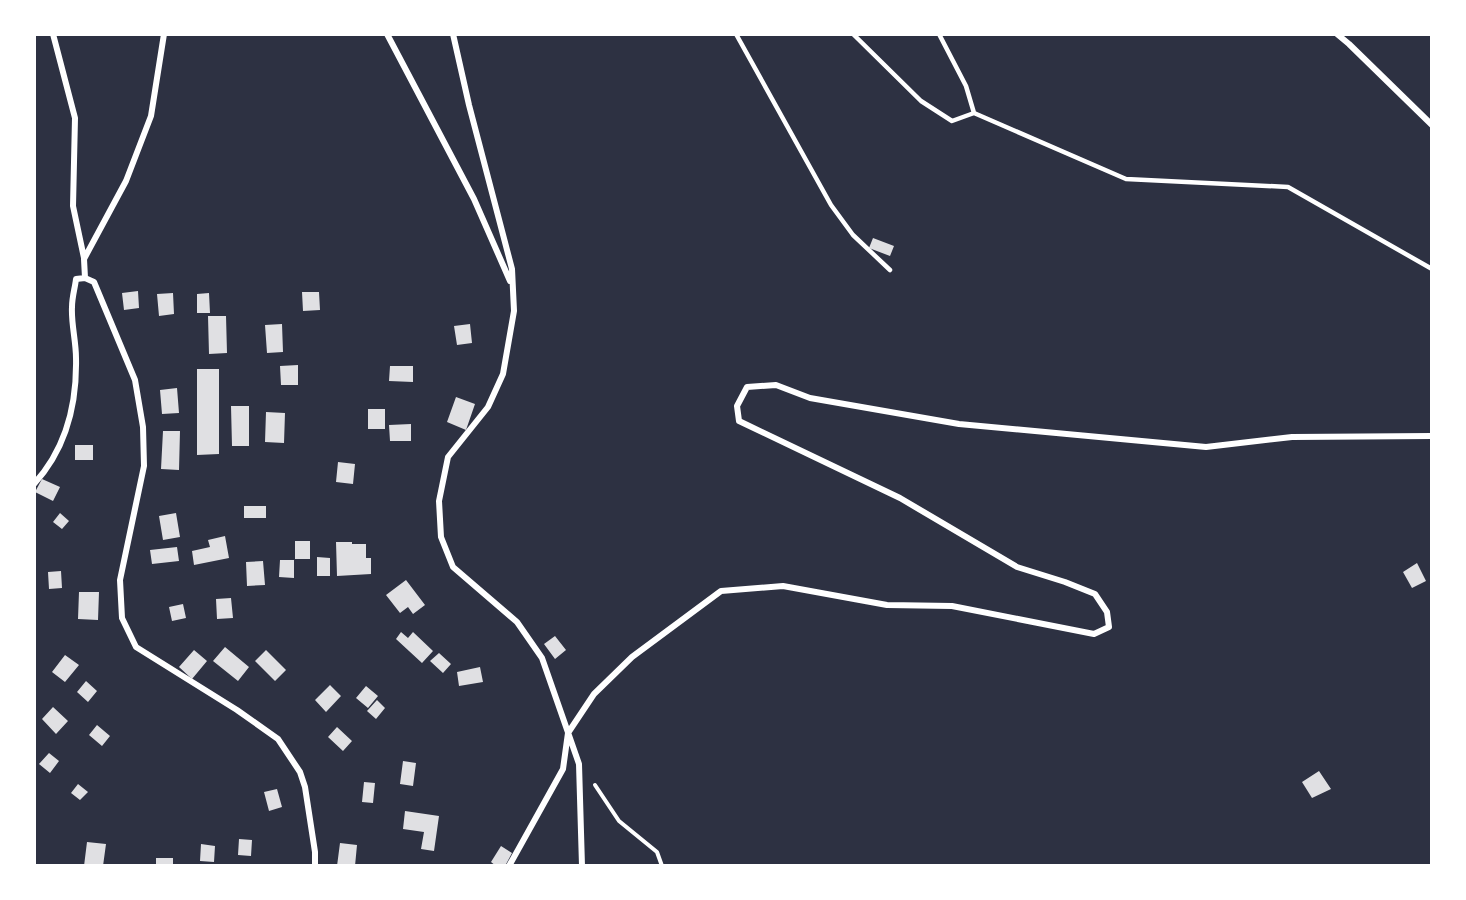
<svg xmlns="http://www.w3.org/2000/svg" width="1466" height="900" viewBox="0 0 1466 900" font-family="Rubik,sans-serif">
  <rect width="100%" height="100%" fill="#2d3142"/>
  <path fill="#e0e0e3" d="M873,238L894,246L890,256L869,248Z
    M138,291L139,308L124,310L122,293Z
    M302,292H319L320,310L303,311Z
    M173,293L174,314L159,316L157,294Z
    M209,293L210,313H197V294Z
    M208,316H226L227,353L209,354Z
    M282,324L283,352L267,353L265,325Z
    M470,324L472,343L457,345L454,326Z
    M298,365V385H281L280,366Z
    M390,366H413V382L389,381Z
    M197,369H219V454L197,455Z
    M177,388L179,413L162,414L160,390Z
    M456,397L475,404L466,430L447,422Z
    M231,406H249V446H232Z
    M368,409H385V429H368Z
    M266,412L285,413L284,443L265,442Z
    M411,424V441H390L389,425Z
    M163,431H180L179,470L161,469Z
    M75,445H93V460H75Z
    M338,462L355,464L353,484L336,482Z
    M42,479L60,487L53,501L35,492Z
    M244,506H266V518H244Z
    M60,513L69,521L62,529L53,522Z
    M176,513L180,537L163,540L159,516Z
    M225,536L229,558L194,565L192,551L210,547L208,540Z
    M295,541H310V559H295Z
    M336,542H352V544H366V558H371V574L337,576Z
    M177,547L179,561L152,564L150,550Z
    M317,557L330,558V576H317Z
    M280,560H294V578L279,577Z
    M263,561L265,585L247,586L246,562Z
    M1417,563L1426,581L1412,588L1403,572Z
    M61,571L62,588L49,589L48,572Z
    M406,580L425,605L413,614L408,607L400,613L386,595Z
    M79,592H99L98,620L78,619Z
    M231,598L233,618L217,619L216,599Z
    M183,604L186,618L172,621L169,607Z
    M401,632L408,638L413,632L433,651L422,663L396,639Z
    M555,636L566,650L555,659L544,644Z
    M225,647L249,667L238,681L213,661Z
    M194,650L207,661L192,679L179,667Z
    M266,650L286,670L275,681L255,661Z
    M439,653L451,664L443,673L430,661Z
    M65,655L79,665L65,682L52,672Z
    M480,667L483,682L459,686L457,672Z
    M86,681L97,691L88,702L77,692Z
    M330,685L341,696L326,712L315,700Z
    M366,686L378,696L368,708L356,698Z
    M377,700L385,708L376,719L367,711Z
    M53,707L68,721L56,734L42,719Z
    M97,725L110,736L102,746L89,735Z
    M337,727L352,741L343,751L328,737Z
    M49,753L59,761L50,773L39,764Z
    M403,761L416,763L413,786L400,784Z
    M1319,771L1331,789L1312,798L1302,782Z
    M364,782L375,783L373,803L362,802Z
    M78,784L88,792L80,800L71,793Z
    M277,789L282,807L269,811L264,792Z
    M405,811L439,816L434,851L421,849L424,832L403,829Z
    M239,839L252,840L251,856L238,855Z
    M87,842L106,844L103,866H84Z
    M340,843L357,845L355,866H337Z
    M201,844L215,846L214,862L200,861Z
    M501,846L512,853L505,866H496L491,862Z
    M156,858H173V866H156Z"/>
  <g fill="none" stroke-linecap="round" stroke-linejoin="round">
    <path stroke="#fff" stroke-width="4" d="M595,785L619,821L657,852L662,866"/>
    <path stroke="#fff" stroke-width="4.5" d="M736,34L831,205L853,235L890,270
      M853,34L921,101L952,121L974,113L1126,179L1288,187L1432,269
      M939,34L966,86L974,113"/>
    <path stroke="#fff" stroke-width="6" d="M53,34L75,118L73,206L84,258
      M387,34L474,199L510,281
      M453,34L469,105L512,269L514,311L503,374L488,407L448,457L439,501L441,537L453,567L517,622L542,658L579,764L582,866
      M1337,34L1349,44L1432,125
      M85,278L84,259L126,181L151,116L164,34
      M34,484C66,449 77,404 76,358C76,341 71,323 72,307C72,297 75,288 76,279L85,278L94,282L135,380L143,427L144,466L120,580L122,618L136,647L237,710L278,739L300,772L305,787L315,852V866
      M509,866L563,769L568,733L594,694L632,657L721,591L783,586L887,605L952,606L1094,634L1109,627L1107,612L1095,594L1065,582L1017,567L900,498L739,421L737,406L747,387L776,385L810,398L959,424L1206,447L1292,437L1432,436"/>
  </g>
  <rect width="1466" height="900" fill="none" stroke="#ffffff" stroke-width="72"/>
</svg>
